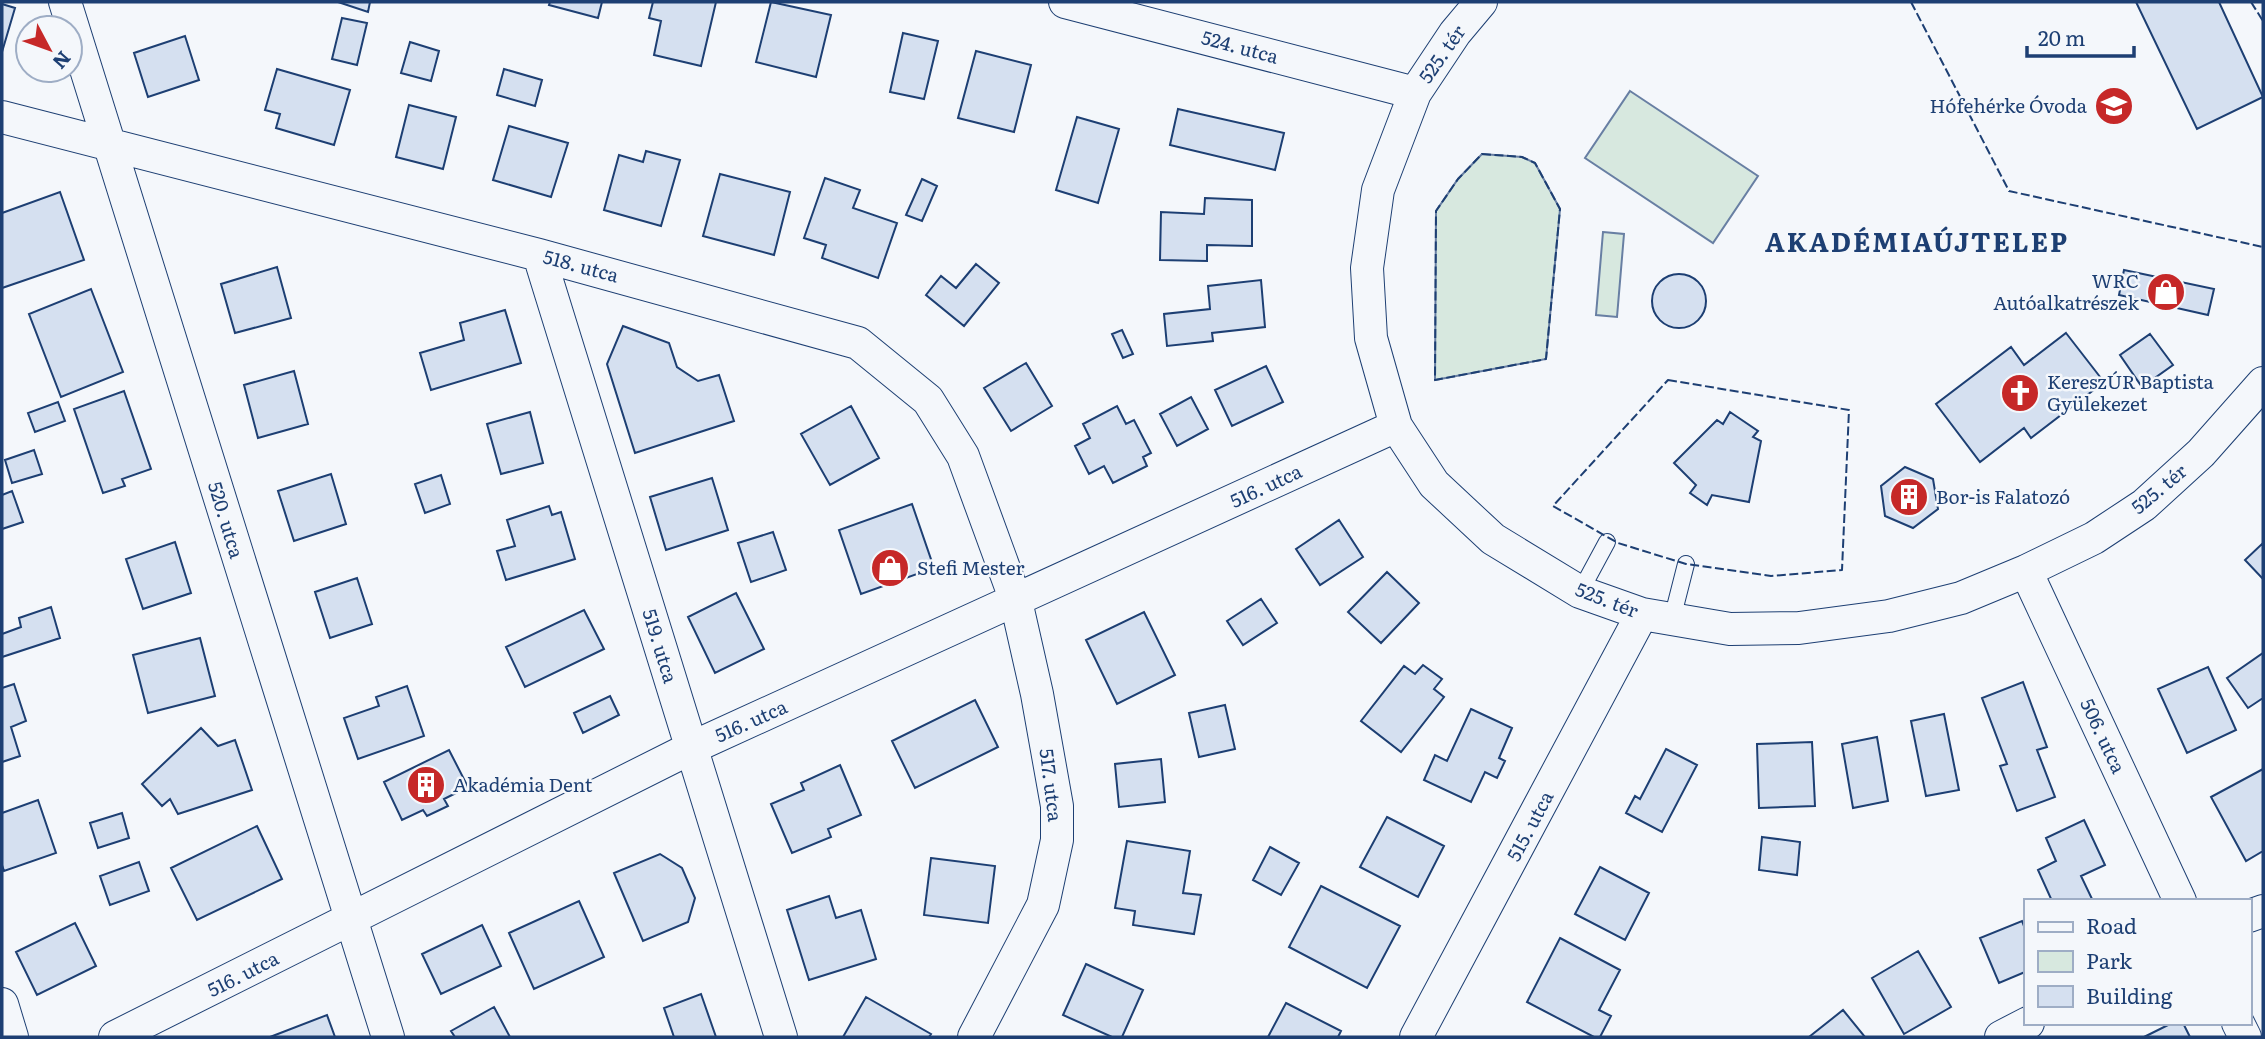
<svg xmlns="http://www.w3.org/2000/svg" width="2265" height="1039" viewBox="0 0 2265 1039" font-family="Literata,serif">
  <rect width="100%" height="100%" fill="#f4f7fb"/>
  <path fill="#d7e8df" stroke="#687fa3" stroke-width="2" d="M1630,91L1758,176L1713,243L1585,158Z
    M1482,154L1522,157L1535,163L1560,209L1546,359L1435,380L1436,211L1458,179Z
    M1603,232L1624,234L1617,317L1596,315Z"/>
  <path fill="#d5e0f0" stroke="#1d3f73" stroke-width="2" d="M338,2H370L368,12Z
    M550,2H602L598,18L549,5Z
    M653,2H716L701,66L654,55L661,21L649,18Z
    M771,2L831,15L816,77L756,62Z
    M2136,2H2219L2263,97L2197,129Z
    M2,4L15,8L2,52Z
    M342,18L367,23L357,65L332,59Z
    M903,33L938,41L924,99L890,92Z
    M185,36L199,80L148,97L134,53Z
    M410,42L439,51L431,81L401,73Z
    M976,51L1031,65L1014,132L958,118Z
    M277,69L350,90L334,145L276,128L280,114L265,110Z
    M504,69L542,80L535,106L497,95Z
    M409,105L456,117L443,169L396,157Z
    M1178,109L1284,133L1275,170L1170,145Z
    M1077,117L1119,129L1098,203L1056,190Z
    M509,126L568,143L551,197L493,180Z
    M646,151L680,160L661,226L604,210L619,155L643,162Z
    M720,174L790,192L774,255L703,236Z
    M825,178L860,190L853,208L897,223L878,278L822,258L826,245L804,238Z
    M922,179L937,186L922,221L906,215Z
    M60,192L84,260L2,288V213Z
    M1205,198L1252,200V246L1207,245V261L1160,260L1161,212L1204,214Z
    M976,264L999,283L964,326L926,295L941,276L956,288Z
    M277,267L291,318L235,333L221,284Z
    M2124,270L2214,289L2208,315L2119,295Z
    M1652 301a27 27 0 1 1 54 0a27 27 0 1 1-54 0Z
    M1261,280L1265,327L1212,333L1213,341L1167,346L1164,314L1210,309L1208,286Z
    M91,289L123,372L61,397L29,314Z
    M505,310L521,363L431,390L420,353L464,340L460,323Z
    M623,326L669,343L677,367L698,381L719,375L734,421L635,453L607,364Z
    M1122,330L1133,354L1123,358L1112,334Z
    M2066,333L2104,382L2031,438L2024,428L1980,462L1936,404L2011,347L2024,365Z
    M2150,334L2173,365L2142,387L2120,355Z
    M1026,363L1052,406L1011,431L984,388Z
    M1266,366L1283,402L1232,426L1215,390Z
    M294,371L308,424L258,438L244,385Z
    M124,391L151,469L122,479L125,486L103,493L74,409Z
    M1191,397L1208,429L1177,446L1160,414Z
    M58,402L65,421L35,432L28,413Z
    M851,406L879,458L830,485L801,434Z
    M1117,406L1126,424L1134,420L1151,453L1143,457L1147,466L1113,483L1104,466L1089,474L1075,446L1090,438L1083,424Z
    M530,412L543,463L501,474L487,424Z
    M1730,412L1758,431L1753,437L1761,441L1749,502L1712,495L1707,505L1690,493L1696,485L1674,463L1717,420L1723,424Z
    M34,450L42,474L12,483L5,460Z
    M1905,467L1933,479L1938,509L1913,528L1885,516L1881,486Z
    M331,474L346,524L294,541L278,491Z
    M441,475L450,504L425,513L415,484Z
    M712,478L728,530L666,550L650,497Z
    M12,491L23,522L2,529V495Z
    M912,504L934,568L861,594L839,530Z
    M549,506L552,515L561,512L575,559L506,580L497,551L515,546L507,520Z
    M1339,520L1363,557L1320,585L1296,549Z
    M773,532L786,570L751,582L738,543Z
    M175,542L191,593L143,609L126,559Z
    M2263,543V579L2245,560Z
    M1387,572L1419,603L1381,643L1348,612Z
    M357,578L372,624L330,638L315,592Z
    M736,593L764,649L715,673L688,617Z
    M1261,599L1277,623L1243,645L1227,621Z
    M51,607L60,638L2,657V634L21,627L19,618Z
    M584,610L604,649L525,687L506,647Z
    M1144,612L1175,675L1117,704L1086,640Z
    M200,638L215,696L148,713L133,655Z
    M2263,653V698L2248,708L2227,678Z
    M1423,665L1442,679L1434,689L1444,697L1401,752L1361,721L1404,666L1415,674Z
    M2208,667L2236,730L2187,753L2158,689Z
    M2023,682L2047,747L2037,750L2055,797L2017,811L2000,766L2007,764L1982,698Z
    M14,684L26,721L11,727L20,756L2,762V688Z
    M407,686L424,736L358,759L344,718L379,706L376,697Z
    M610,696L619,715L583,733L574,713Z
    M975,700L998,747L915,788L892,741Z
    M1225,705L1235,749L1199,757L1189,713Z
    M1471,709L1512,728L1499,758L1505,761L1497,778L1485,772L1471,802L1424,780L1435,755L1447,761Z
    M1944,714L1959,790L1926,796L1911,721Z
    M201,728L218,746L235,740L252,790L178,814L170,799L162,806L142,784Z
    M1877,737L1888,801L1853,808L1842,744Z
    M1812,742L1815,806L1759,808L1757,744Z
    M1666,749L1697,765L1662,832L1626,813L1635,796L1640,799Z
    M449,750L468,787L444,799L448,806L427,816L423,810L402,820L384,782Z
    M1161,759L1165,802L1119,807L1115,764Z
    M840,765L861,815L828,829L831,837L792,853L771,804L804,790L801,783Z
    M2263,769V851L2246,861L2211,797Z
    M38,800L56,853L4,871L2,865V813Z
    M122,813L129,838L98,848L90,823Z
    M1387,817L1444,846L1418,897L1360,867Z
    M2084,820L2105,865L2081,876L2093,901H2052L2038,870L2056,861L2046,838Z
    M257,826L282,879L197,920L171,868Z
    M1762,837L1800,842L1797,875L1759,870Z
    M1127,841L1190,851L1183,893L1201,895L1194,934L1133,925L1135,911L1115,908Z
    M1270,847L1299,863L1281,895L1253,880Z
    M660,854L682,868L695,898L688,922L643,941L614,873Z
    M931,858L995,866L988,923L924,915Z
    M139,862L149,891L110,905L100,876Z
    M1600,867L1649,893L1625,940L1575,914Z
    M1321,886L1400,926L1367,988L1289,947Z
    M829,896L836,918L861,910L876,959L809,980L787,910Z
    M579,901L604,957L534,989L509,933Z
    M2022,921L2025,929V972L1999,983L1980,938Z
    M75,923L96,966L37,995L16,952Z
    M482,925L501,966L441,994L422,954Z
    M1560,938L1620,970L1599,1010L1611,1016L1600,1037H1594L1527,1002Z
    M1918,951L1951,1007L1904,1034L1872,978Z
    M1086,964L1143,990L1122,1037H1112L1063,1015Z
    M701,994L716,1037H674L664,1008Z
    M866,997L931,1034L929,1037H843Z
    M1286,1003L1341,1031L1338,1037H1268Z
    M494,1007L510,1037H455L451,1031Z
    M1843,1010L1865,1037H1809Z
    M327,1015L335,1037H270Z
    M2172,1023H2183L2190,1037H2144Z"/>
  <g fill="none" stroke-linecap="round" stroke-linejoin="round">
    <defs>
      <path id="service" d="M1580,592L1607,542
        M1672,619L1686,564"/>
      <path id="minor" d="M65,2L388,1037
        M1065,2L1415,93
        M1481,2L1455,33L1415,93L1378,190L1367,268L1371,338L1396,426L1434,484L1493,539L1580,592L1642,614L1730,629L1799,628L1889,616L1961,598L2026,571L2094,538L2144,505L2201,453L2263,383
        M2,117L539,255L858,343L928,400L963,456L1016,601L1037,694L1057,806V840L1043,905L974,1037
        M539,255L781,1037
        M2026,571L2180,901
        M2249,916L2263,911
        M2,1004L12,1037
        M2238,1023L2245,1037
        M115,1037L691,748L1396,426
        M1416,1037L1642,614
        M2001,1037L2028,1023"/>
    </defs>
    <use href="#service" stroke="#1d3f73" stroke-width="18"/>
    <use href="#minor" stroke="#1d3f73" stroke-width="34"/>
    <use href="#service" stroke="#f4f7fb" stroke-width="16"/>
    <use href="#minor" stroke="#f4f7fb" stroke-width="32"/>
    <path stroke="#1d3f73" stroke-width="2" stroke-dasharray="9 3.5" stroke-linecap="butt" d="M1911,2L2009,191L2263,247
      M2251,2L2263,21
      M1482,154L1522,157L1535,163L1560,209L1546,359L1435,380L1436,211L1458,179Z
      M1668,380L1849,410L1842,570L1771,576L1686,564L1618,543L1553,506Z"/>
  </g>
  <defs>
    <symbol id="school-disc" viewBox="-11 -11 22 22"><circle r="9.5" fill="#c62828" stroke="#f4f7fb"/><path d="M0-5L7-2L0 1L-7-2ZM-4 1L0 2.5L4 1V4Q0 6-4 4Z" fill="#fff"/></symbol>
    <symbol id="shop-disc" viewBox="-11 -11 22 22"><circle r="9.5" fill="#c62828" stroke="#f4f7fb"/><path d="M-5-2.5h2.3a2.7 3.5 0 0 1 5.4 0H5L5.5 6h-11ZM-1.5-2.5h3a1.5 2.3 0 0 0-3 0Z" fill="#fff"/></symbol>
    <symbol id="church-disc" viewBox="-11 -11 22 22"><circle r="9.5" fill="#c62828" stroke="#f4f7fb"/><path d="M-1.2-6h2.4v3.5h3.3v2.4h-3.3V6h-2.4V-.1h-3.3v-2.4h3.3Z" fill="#fff"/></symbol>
    <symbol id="building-disc" viewBox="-11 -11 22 22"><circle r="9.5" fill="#c62828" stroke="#f4f7fb"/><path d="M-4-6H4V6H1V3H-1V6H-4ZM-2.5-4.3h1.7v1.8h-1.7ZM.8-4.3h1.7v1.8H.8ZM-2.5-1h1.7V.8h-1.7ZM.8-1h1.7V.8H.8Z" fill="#fff"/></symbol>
  </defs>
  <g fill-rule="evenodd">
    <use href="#school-disc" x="2092" y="84" width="44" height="44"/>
    <use href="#shop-disc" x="2144" y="270" width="44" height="44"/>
    <use href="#church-disc" x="1998" y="371" width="44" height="44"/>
    <use href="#building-disc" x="1887" y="475" width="44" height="44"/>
    <use href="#shop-disc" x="868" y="546" width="44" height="44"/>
    <use href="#building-disc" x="404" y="763" width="44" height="44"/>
  </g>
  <g text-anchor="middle" stroke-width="5" stroke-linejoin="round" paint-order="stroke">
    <g font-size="19" fill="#1d3f73" stroke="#f4f7fb">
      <text transform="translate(1240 47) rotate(15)" y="7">524. utca</text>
      <text transform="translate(1442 54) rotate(-55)" y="7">525. tér</text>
      <text transform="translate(581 266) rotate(15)" y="7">518. utca</text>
      <text transform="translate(1266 486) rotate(-25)" y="7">516. utca</text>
      <text transform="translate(2159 489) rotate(-40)" y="7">525. tér</text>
      <text transform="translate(226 520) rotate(73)" y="7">520. utca</text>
      <text transform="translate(1607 600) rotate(21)" y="7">525. tér</text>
      <text transform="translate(660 646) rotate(73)" y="7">519. utca</text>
      <text transform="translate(751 721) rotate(-24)" y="7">516. utca</text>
      <text transform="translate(2103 736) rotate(65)" y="7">506. utca</text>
      <text transform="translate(1051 785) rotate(83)" y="7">517. utca</text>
      <text transform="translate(1530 826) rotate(-62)" y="7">515. utca</text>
      <text transform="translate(243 974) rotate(-27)" y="7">516. utca</text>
    </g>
    <g font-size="19" fill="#1d3f73" stroke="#f4f7fb" text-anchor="start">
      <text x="2087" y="113" text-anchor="end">Hófehérke Óvoda</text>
      <text x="2139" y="288" text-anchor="end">WRC<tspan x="2139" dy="22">Autóalkatrészek</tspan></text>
      <text x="2047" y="389">KereszÚR Baptista<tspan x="2047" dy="22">Gyülekezet</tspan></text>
      <text x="1936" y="504">Bor-is Falatozó</text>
      <text x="917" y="575">Stefi Mester</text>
      <text x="453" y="792">Akadémia Dent</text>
    </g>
    <g font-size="26" font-weight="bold" letter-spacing="2" fill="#1d3f73" stroke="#f4f7fb">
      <text x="1917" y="252">AKADÉMIAÚJTELEP</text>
    </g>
  </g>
  <rect width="2265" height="1039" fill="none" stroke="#1d3f73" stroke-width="7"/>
  <rect x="2024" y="899" width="228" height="126" fill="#f4f7fb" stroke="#9eadc5" stroke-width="2"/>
  <rect x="2038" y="922" width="35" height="10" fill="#f4f7fb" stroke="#9eadc5" stroke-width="2"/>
  <text x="2086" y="934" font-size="21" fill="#1d3f73">Road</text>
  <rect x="2038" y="951" width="35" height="21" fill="#d7e8df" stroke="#9eadc5" stroke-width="2"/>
  <text x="2086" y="969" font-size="21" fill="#1d3f73">Park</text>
  <rect x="2038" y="986" width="35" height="21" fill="#d5e0f0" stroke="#9eadc5" stroke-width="2"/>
  <text x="2086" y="1004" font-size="21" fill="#1d3f73">Building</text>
  <g transform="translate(49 49) rotate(131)"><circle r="33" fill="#f4f7fb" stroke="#9eadc5" stroke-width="2"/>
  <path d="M0-5L12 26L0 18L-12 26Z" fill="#c62828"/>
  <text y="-10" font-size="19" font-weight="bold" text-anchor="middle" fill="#1d3f73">N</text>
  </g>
  <path d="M2027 46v10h107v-10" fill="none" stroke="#1d3f73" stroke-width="3.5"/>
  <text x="2038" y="46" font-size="21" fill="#1d3f73" stroke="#f4f7fb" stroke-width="5" paint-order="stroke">20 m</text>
</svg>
